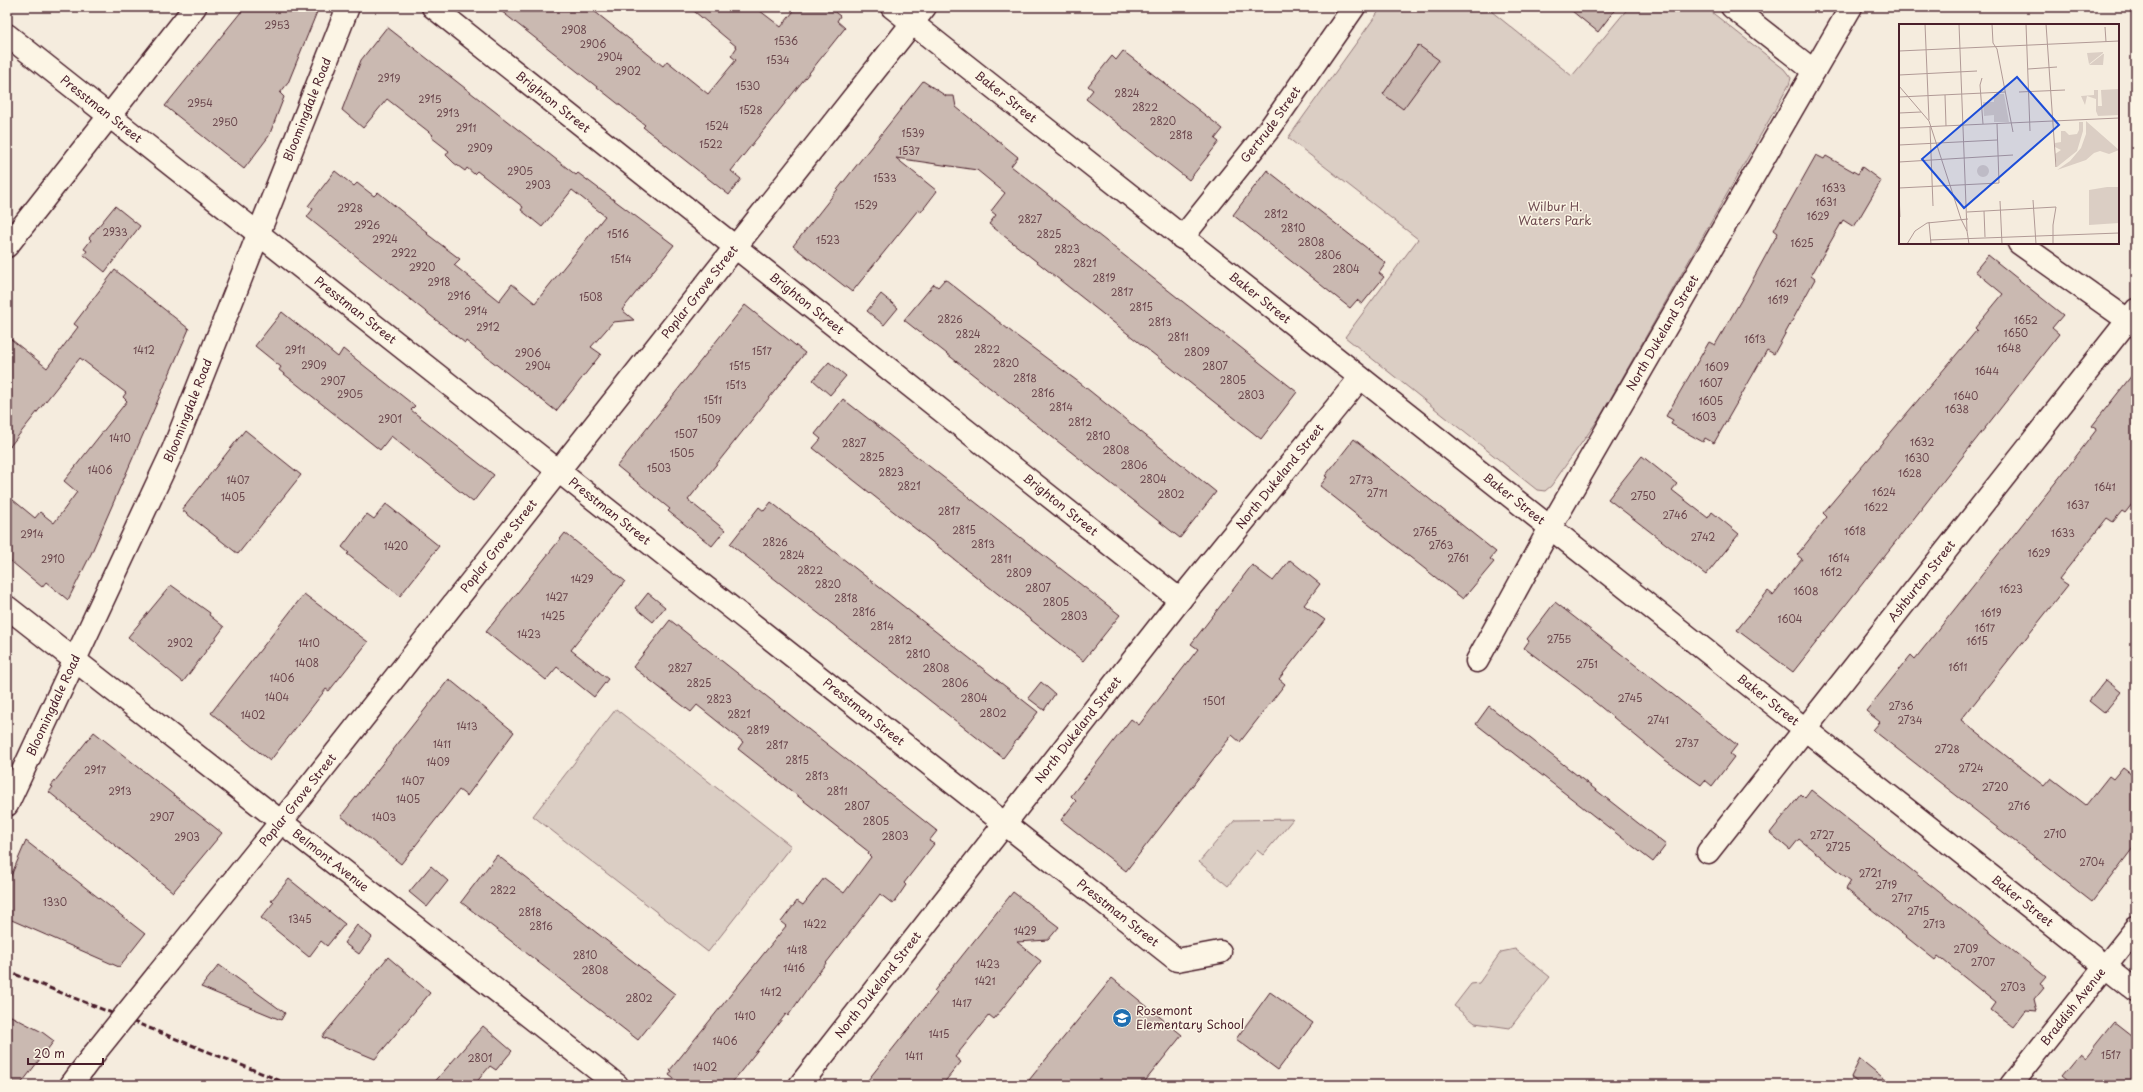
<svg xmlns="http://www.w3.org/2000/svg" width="2143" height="1092" viewBox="0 0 2143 1092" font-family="'Playpen Sans',sans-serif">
  <rect width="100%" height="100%" fill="#f5ecde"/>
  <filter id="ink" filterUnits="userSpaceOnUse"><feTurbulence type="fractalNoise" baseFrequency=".025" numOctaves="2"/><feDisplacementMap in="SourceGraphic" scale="8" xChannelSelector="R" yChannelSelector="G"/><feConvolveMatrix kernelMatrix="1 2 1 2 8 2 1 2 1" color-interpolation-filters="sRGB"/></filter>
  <g filter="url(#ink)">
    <path fill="#dbcec4" stroke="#927678" d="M1382,7H1486L1572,76L1629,7H1705L1784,69L1791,78L1789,85L1600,417L1551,486L1545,491L1537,490L1345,337L1418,239L1288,138Z
      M616,709L791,846L708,952L533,816Z
      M1293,819L1263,855L1257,850L1228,886L1199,862L1235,820Z
      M1515,949L1550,977L1510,1028L1475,1023L1454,1006L1471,984L1479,983L1501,952Z"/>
    <path fill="#cab9b1" stroke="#4a1f2b" d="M245,7H319L288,83L280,93L284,97L269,136L244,169L165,106Z
      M496,7H589L663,66L667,61L708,94L736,60L731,56L737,47L689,7H755L781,27L797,7H828L840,16L837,21L845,28L731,171L741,179L729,195L643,127L645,125Z
      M1567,7H1617L1598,32Z
      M387,27L576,175L578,173L674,245L622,310L634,320L613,322L591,347L601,354L556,411L466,341L465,343L307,217L313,209L308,206L335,171L354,186L357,183L374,196L378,192L428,233L427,234L460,259L454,265L499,301L512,284L535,303L605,216L572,190L542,227L521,210L523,207L477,171L474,174L467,168L465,171L454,163L446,155L449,151L431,137L433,135L387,99L363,128L348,115L342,110L361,60Z
      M1418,45L1439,60L1403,109L1383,94Z
      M1123,51L1223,129L1215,139L1219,142L1189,180L1086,99L1093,90L1088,86L1112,56L1116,60Z
      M923,81L946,96H954L956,107L1018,157L1011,166L1297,392L1261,439L989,224L996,215L991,211L1005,193L977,170L896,158L937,191L921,212L918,210L852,292L793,246Z
      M1816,155L1824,159L1826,156L1858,174L1862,167L1881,181L1854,227L1843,220L1811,276L1815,279L1774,354L1767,350L1714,443L1705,438L1703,442L1671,424L1673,420L1666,416L1709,342L1715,345L1747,290L1778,233L1774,230Z
      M1267,170L1386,263L1379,273L1384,277L1362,304L1357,300L1350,308L1233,215Z
      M115,206L140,226L105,272L84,255L87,251L84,249L91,240L89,238Z
      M1988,255L2063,315L2052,328L2059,334L1793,672L1737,630L1768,591L1773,595L1802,559L1797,555L1827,517L1823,513L1977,330L1975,328L2003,294L1975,271Z
      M115,270L189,329L91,554L68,600L46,582L42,587L7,558V495L35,518L40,512L54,523L77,492L64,481L127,401L123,397L126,393L80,358L7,450V336L47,368L78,327L74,324Z
      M945,279L1018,337L1080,383L1216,492L1180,538L904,320L934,284L938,287Z
      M881,294L898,308L884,325L867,311Z
      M745,305L805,353L688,500L725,530L712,546L668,511L670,509L617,466Z
      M282,312L338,357L343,349L415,406L411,410L494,475L473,502L391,436L380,450L279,370L281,367L255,346Z
      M829,362L846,376L830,395L813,380Z
      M2136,370V499L2125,513L2122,511L2113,522L2107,518L2059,579L2068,585L1961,720L2044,786L2051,778L2086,805L2109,776L2113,779L2123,767L2136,777V844L2092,902L1873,730L1880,722L1866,711L1911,655L1915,659L2067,468L2097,429L2092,426Z
      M843,399L1120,615L1083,661L813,448L821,439L815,434Z
      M245,430L301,475L238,554L182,510Z
      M1354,439L1496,552L1490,559L1494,562L1463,599L1320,486L1327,477L1325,476Z
      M1642,456L1677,484L1672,490L1708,518L1712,512L1739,534L1706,575L1608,499Z
      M771,502L1038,712L1003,758L730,544L759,507L764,511Z
      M386,504L439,546L400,596L347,554L349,553L342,547L367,514L374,519Z
      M565,533L625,581L571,650L608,679L594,697L557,667L546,680L486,632Z
      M1290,560L1320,584L1304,605L1325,620L1279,679L1285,684L1240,742L1232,735L1126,871L1061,820L1076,801L1071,796L1131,719L1139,725L1198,649L1191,644L1252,565L1273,581Z
      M171,585L210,613L209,615L224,627L183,682L128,637Z
      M648,593L665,607L653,622L636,608Z
      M304,594L368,642L329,691L326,689L270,761L211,713Z
      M1555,602L1737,745L1730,754L1734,757L1712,786L1705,780L1701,785L1665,760L1579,689L1524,648L1529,641L1527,639Z
      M670,620L937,831L929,841L934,844L904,883L906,885L893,904L880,894L816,976L788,1016L786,1014L730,1085H682L669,1075L672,1071L670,1070L786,926L781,922L797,901L803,905L824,878L844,893L871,857L868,854L869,852L738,749L743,742L737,737L697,705L691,712L633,667Z
      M449,679L514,732L467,796L459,790L401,864L341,816Z
      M2106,680L2121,692L2104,713L2089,701Z
      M1041,682L1055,694L1044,710L1028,698Z
      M1489,706L1666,845L1653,862L1476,724Z
      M94,732L222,833L173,892L49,792L53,787L51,786Z
      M1811,790L2046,977L2040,984L2044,987L2034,999L2037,1011L2026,1010L2013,1027L1991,1010L1996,1003L1938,956L1935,960L1846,889L1851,881L1799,839L1790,850L1770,833L1801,794L1805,798Z
      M26,841L145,934L119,967L7,918V885Z
      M497,855L675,994L638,1040L461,902Z
      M431,866L448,881L427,907L409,892Z
      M289,879L345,924L327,946L321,941L309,957L261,918L274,902L271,901Z
      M1013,892L1059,927L1048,940L1017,942L1041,961L994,1019L989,1015L955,1057L961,1062L942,1085H864L937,993L934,991Z
      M357,925L372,937L359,954L344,943Z
      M388,957L430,993L375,1059L322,1037Z
      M219,965L285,1013L281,1020L201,987Z
      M1112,978L1182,1035L1142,1085H1025Z
      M1270,992L1313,1023L1278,1070L1236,1039Z
      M7,1014L42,1032L54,1041L20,1085H7Z
      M2113,1022L2136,1040V1085H2072L2061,1076L2080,1053L2085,1057Z
      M483,1026L512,1051L496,1070L490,1066L474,1085H432Z
      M1860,1059L1892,1085H1860L1851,1077Z"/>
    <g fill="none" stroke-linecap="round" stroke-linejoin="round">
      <defs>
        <g id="minor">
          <path id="s1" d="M433,7L1180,600"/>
          <path id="s2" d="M892,7L2136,991"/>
          <path d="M1732,7L1814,71"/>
          <path id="s3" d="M7,35L1177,960L1220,952"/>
          <path id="s4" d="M1182,238L1270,128L1354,7"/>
          <path d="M2019,243L2136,326"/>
          <path d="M7,246L195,7"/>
          <path id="s5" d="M7,607L617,1085"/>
          <path id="s6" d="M1477,661L1550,528L1851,7"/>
          <path id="s7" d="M1708,852L2136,310"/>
          <path id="s8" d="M158,974L296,803L925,7"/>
          <path d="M71,1085L94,1054"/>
          <path id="s9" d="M800,1085L1180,600L1360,378"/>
          <path id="s10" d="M2011,1085L2136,928"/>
        </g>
        <g id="major">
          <path id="s11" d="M7,805L173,450L348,7"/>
        </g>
      </defs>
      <use href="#minor" stroke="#4a1f2b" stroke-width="25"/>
      <use href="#major" stroke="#4a1f2b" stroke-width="25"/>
      <use href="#minor" stroke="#fcf5e5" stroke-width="22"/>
      <use href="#major" stroke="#fcf5e5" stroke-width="22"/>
      <path stroke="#4a1f2b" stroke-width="3" stroke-dasharray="6 3" stroke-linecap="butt" d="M7,971L291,1085"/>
      <defs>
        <path id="minor-bridge" d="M94,1054L158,974"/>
      </defs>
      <use href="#minor-bridge" stroke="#4a1f2b" stroke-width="25" stroke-linecap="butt"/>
      <use href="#minor-bridge" stroke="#fcf5e5" stroke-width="22"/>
    </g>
  </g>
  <defs>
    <symbol id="school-disc" viewBox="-11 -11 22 22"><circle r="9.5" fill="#1f6fb2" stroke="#fcf5e5"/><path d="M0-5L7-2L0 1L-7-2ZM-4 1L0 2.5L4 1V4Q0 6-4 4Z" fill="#fff"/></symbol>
  </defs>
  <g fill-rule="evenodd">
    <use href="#school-disc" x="1111" y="1007" width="22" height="22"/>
  </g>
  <g text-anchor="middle" stroke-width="3" stroke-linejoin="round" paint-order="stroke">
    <g font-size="10" fill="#6a464c">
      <text x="277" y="29">2953</text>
      <text x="574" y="34">2908</text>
      <text x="786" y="45">1536</text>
      <text x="593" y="48">2906</text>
      <text x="610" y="61">2904</text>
      <text x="778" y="64">1534</text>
      <text x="628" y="75">2902</text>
      <text x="389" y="82">2919</text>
      <text x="748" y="90">1530</text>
      <text x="1127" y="97">2824</text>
      <text x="430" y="103">2915</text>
      <text x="200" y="107">2954</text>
      <text x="1145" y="111">2822</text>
      <text x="751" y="114">1528</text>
      <text x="448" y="117">2913</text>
      <text x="1163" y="125">2820</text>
      <text x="225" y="126">2950</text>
      <text x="717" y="130">1524</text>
      <text x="466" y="132">2911</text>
      <text x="913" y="137">1539</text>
      <text x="1181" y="139">2818</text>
      <text x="711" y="148">1522</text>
      <text x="480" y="152">2909</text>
      <text x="909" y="155">1537</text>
      <text x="520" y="175">2905</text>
      <text x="885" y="182">1533</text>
      <text x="538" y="189">2903</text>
      <text x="1834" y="192">1633</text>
      <text x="1826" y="206">1631</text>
      <text x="866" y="209">1529</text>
      <text x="350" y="212">2928</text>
      <text x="1276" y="218">2812</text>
      <text x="1818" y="220">1629</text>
      <text x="1030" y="223">2827</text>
      <text x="367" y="229">2926</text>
      <text x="1293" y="232">2810</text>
      <text x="115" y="236">2933</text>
      <text x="618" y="238">1516</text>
      <text x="1049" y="238">2825</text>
      <text x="385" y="243">2924</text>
      <text x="828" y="244">1523</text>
      <text x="1311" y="246">2808</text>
      <text x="1802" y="247">1625</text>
      <text x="1067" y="253">2823</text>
      <text x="404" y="257">2922</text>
      <text x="1328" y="259">2806</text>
      <text x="621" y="263">1514</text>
      <text x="1085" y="267">2821</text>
      <text x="422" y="271">2920</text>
      <text x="1346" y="273">2804</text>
      <text x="1104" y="282">2819</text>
      <text x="439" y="286">2918</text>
      <text x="1786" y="287">1621</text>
      <text x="1122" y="296">2817</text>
      <text x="459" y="300">2916</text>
      <text x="591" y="301">1508</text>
      <text x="1778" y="304">1619</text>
      <text x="1141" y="311">2815</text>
      <text x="476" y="315">2914</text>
      <text x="950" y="323">2826</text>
      <text x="2026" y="324">1652</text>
      <text x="1160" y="326">2813</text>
      <text x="488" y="331">2912</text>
      <text x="2016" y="337">1650</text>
      <text x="968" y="338">2824</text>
      <text x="1178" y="341">2811</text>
      <text x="1755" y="343">1613</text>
      <text x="2009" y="352">1648</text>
      <text x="987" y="353">2822</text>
      <text x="144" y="354">1412</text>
      <text x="295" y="354">2911</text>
      <text x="762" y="355">1517</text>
      <text x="1197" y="356">2809</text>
      <text x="528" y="357">2906</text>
      <text x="1006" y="367">2820</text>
      <text x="314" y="369">2909</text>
      <text x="538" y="370">2904</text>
      <text x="740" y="370">1515</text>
      <text x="1215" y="370">2807</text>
      <text x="1717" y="371">1609</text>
      <text x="1987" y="375">1644</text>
      <text x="1025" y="382">2818</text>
      <text x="1233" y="384">2805</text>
      <text x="333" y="385">2907</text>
      <text x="1711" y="387">1607</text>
      <text x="736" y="389">1513</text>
      <text x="1043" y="397">2816</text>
      <text x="350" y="398">2905</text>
      <text x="1251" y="399">2803</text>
      <text x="1966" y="400">1640</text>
      <text x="713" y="404">1511</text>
      <text x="1711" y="405">1605</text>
      <text x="1061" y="411">2814</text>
      <text x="1957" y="413">1638</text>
      <text x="1704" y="421">1603</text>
      <text x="390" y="423">2901</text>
      <text x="709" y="423">1509</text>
      <text x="1080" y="426">2812</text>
      <text x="686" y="438">1507</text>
      <text x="1098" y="440">2810</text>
      <text x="120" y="442">1410</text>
      <text x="1922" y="446">1632</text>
      <text x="854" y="447">2827</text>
      <text x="1116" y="454">2808</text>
      <text x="682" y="457">1505</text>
      <text x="872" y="461">2825</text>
      <text x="1917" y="462">1630</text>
      <text x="1134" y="469">2806</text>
      <text x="659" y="472">1503</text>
      <text x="100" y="474">1406</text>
      <text x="891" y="476">2823</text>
      <text x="1910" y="477">1628</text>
      <text x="1153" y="483">2804</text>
      <text x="238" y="484">1407</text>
      <text x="1361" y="484">2773</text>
      <text x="909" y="490">2821</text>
      <text x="2105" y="491">1641</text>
      <text x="1884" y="496">1624</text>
      <text x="1377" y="497">2771</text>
      <text x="1171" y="498">2802</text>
      <text x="1643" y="500">2750</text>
      <text x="233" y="501">1405</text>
      <text x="2078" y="509">1637</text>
      <text x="1876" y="511">1622</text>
      <text x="949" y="515">2817</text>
      <text x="1675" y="519">2746</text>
      <text x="964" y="534">2815</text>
      <text x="1855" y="535">1618</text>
      <text x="1425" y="536">2765</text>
      <text x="2063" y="537">1633</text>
      <text x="32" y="538">2914</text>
      <text x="1703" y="541">2742</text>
      <text x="775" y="546">2826</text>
      <text x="983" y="548">2813</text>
      <text x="1441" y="549">2763</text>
      <text x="396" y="550">1420</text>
      <text x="2039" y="557">1629</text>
      <text x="792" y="559">2824</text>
      <text x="1458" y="562">2761</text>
      <text x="1839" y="562">1614</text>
      <text x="53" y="563">2910</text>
      <text x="1001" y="563">2811</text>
      <text x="810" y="574">2822</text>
      <text x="1831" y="576">1612</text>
      <text x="1019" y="577">2809</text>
      <text x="582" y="583">1429</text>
      <text x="828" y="588">2820</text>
      <text x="1038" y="592">2807</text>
      <text x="2011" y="593">1623</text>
      <text x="1806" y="595">1608</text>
      <text x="557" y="601">1427</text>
      <text x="846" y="602">2818</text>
      <text x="1056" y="606">2805</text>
      <text x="864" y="616">2816</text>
      <text x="1991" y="617">1619</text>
      <text x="553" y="620">1425</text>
      <text x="1074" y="620">2803</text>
      <text x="1790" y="623">1604</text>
      <text x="882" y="630">2814</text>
      <text x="1985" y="632">1617</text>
      <text x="529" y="638">1423</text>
      <text x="1559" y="643">2755</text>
      <text x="900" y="644">2812</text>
      <text x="1977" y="645">1615</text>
      <text x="180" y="647">2902</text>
      <text x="309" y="647">1410</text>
      <text x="918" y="658">2810</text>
      <text x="307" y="667">1408</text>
      <text x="1587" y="668">2751</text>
      <text x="1958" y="671">1611</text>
      <text x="680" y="672">2827</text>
      <text x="936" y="672">2808</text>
      <text x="282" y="682">1406</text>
      <text x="699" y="687">2825</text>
      <text x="955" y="687">2806</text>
      <text x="277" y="701">1404</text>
      <text x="974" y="702">2804</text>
      <text x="1630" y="702">2745</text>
      <text x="719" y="703">2823</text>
      <text x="1214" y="705">1501</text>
      <text x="1901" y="710">2736</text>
      <text x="993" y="717">2802</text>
      <text x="739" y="718">2821</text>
      <text x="253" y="719">1402</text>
      <text x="1658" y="724">2741</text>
      <text x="1910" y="724">2734</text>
      <text x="467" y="730">1413</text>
      <text x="758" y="734">2819</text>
      <text x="1687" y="747">2737</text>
      <text x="442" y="748">1411</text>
      <text x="777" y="749">2817</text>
      <text x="1947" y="753">2728</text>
      <text x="797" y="764">2815</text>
      <text x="438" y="766">1409</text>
      <text x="1971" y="772">2724</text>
      <text x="95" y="774">2917</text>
      <text x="817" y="780">2813</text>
      <text x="413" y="785">1407</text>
      <text x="1995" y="791">2720</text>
      <text x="120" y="795">2913</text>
      <text x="837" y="795">2811</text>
      <text x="408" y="803">1405</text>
      <text x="857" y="810">2807</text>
      <text x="2019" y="810">2716</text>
      <text x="162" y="821">2907</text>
      <text x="384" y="821">1403</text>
      <text x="876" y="825">2805</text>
      <text x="2055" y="838">2710</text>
      <text x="1822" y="839">2727</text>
      <text x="895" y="840">2803</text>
      <text x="187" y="841">2903</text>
      <text x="1838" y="851">2725</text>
      <text x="2092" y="866">2704</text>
      <text x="1870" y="877">2721</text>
      <text x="1886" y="889">2719</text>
      <text x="503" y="894">2822</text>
      <text x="1902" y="902">2717</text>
      <text x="55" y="906">1330</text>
      <text x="1918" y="915">2715</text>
      <text x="530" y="916">2818</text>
      <text x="300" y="923">1345</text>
      <text x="815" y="928">1422</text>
      <text x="1934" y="928">2713</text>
      <text x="541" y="930">2816</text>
      <text x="1025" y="935">1429</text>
      <text x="1966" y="953">2709</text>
      <text x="797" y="954">1418</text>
      <text x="585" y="959">2810</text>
      <text x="1983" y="966">2707</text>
      <text x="988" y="968">1423</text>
      <text x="794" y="972">1416</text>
      <text x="595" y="974">2808</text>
      <text x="985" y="985">1421</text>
      <text x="2013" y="991">2703</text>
      <text x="771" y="996">1412</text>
      <text x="639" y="1002">2802</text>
      <text x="962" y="1007">1417</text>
      <text x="745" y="1020">1410</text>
      <text x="939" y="1038">1415</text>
      <text x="725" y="1045">1406</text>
      <text x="2111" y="1059">1517</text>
      <text x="914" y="1060">1411</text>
      <text x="480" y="1062">2801</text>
      <text x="705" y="1071">1402</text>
    </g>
    <g font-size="12" fill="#4a1f2b" stroke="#fcf5e5">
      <text dy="4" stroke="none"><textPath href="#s2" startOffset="145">Baker Street</textPath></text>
      <text dy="4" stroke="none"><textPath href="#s1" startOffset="153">Brighton Street</textPath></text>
      <text dy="4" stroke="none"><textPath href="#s3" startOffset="120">Presstman Street</textPath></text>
      <text dy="4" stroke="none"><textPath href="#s11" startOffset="758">Bloomingdale Road</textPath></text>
      <text dy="4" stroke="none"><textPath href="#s4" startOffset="144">Gertrude Street</textPath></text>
      <text dy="4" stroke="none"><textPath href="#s8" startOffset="871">Poplar Grove Street</textPath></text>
      <text dy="4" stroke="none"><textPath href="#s2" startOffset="469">Baker Street</textPath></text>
      <text dy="4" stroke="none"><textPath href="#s1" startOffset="477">Brighton Street</textPath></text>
      <text dy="4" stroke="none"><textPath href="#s3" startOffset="444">Presstman Street</textPath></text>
      <text dy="4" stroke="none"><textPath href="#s6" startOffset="377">North Dukeland Street</textPath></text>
      <text dy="4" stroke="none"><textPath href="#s11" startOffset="434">Bloomingdale Road</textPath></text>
      <text dy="4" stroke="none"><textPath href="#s9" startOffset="775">North Dukeland Street</textPath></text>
      <text dy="4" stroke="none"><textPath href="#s2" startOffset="793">Baker Street</textPath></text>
      <text dy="4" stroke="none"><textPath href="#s1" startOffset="801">Brighton Street</textPath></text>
      <text dy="4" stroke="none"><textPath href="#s3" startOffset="768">Presstman Street</textPath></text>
      <text dy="4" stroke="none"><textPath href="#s8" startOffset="547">Poplar Grove Street</textPath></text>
      <text dy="4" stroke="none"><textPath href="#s7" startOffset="345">Ashburton Street</textPath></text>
      <text dy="4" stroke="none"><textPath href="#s2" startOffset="1117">Baker Street</textPath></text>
      <text dy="4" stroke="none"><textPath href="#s11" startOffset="110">Bloomingdale Road</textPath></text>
      <text dy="4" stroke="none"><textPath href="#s3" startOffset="1092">Presstman Street</textPath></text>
      <text dy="4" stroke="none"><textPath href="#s9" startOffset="451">North Dukeland Street</textPath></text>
      <text dy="4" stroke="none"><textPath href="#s8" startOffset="223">Poplar Grove Street</textPath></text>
      <text dy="4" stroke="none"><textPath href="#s5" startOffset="411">Belmont Avenue</textPath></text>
      <text dy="4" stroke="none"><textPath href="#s2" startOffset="1441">Baker Street</textPath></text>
      <text dy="4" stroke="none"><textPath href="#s3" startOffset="1416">Presstman Street</textPath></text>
      <text dy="4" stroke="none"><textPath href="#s9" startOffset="127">North Dukeland Street</textPath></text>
      <text dy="4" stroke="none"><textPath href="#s10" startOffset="100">Braddish Avenue</textPath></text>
    </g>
    <g font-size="12" fill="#6e4b51" stroke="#fcf5e5">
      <text x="1555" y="211">Wilbur H.<tspan x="1555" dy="14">Waters Park</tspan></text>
    </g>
    <g font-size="12" fill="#4a1f2b" stroke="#fcf5e5" text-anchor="start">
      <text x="1136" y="1015">Rosemont<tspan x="1136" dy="14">Elementary School</tspan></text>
    </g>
  </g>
  <g transform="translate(1899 24)">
    <rect width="220" height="220" fill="#f5ecde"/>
    <path d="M188,29L204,28V29L190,40ZM205,30L204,41H190L204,30ZM220,65V91L199,92L197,87V75L188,72L186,81L182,72L195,71V66H199V82H203L202,66ZM95,70H105L110,98H95V91L85,92L84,78H95ZM187,97L220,126L210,130L201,127L195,129L187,136L158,146L171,137L182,124L187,110ZM180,98H184V107L178,127L158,143L156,130L162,126L156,123V119L162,118V107H166L170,111L178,110L180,106ZM78 147a6 6 0 1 1 12 0a6 6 0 1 1-12 0ZM208,163H220V199L190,201V166Z" fill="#dbcec4"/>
    <path fill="none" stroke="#b19a96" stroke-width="1" d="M26,0L30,96M60,0L68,207M93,0L94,19L98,25L114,108M127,0L131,107M147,0L157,143M206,3L207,18M0,27L220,17M129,45L158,43M0,51L78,47M83,54L81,61L84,100M0,62L30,97L62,195L68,207L70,220M120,68L166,66M46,71L47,102M0,73L106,68M0,89L22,88M31,103L34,182M0,104L220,94M0,121L98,116M0,138L114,131M0,164L100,159L98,100M0,169L1,193M134,176L137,220M101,177L103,220M85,187L86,213M68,188L157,183L154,201V220M30,198L32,220M31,216L220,209M8,220L16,207L28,199L69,195"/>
    <path fill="#1d4ed8" fill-opacity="0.15" stroke="#1d4ed8" stroke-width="2" d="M118,53L160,101L65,184L23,135Z"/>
    <rect width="220" height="220" fill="none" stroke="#4a1f2b" stroke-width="2"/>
  </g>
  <rect width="2143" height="1092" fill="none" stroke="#fcf5e5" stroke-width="24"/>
  <rect x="12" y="12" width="2119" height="1068" fill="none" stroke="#4a1f2b" stroke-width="1.5" filter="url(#ink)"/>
  <path d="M28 1058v6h75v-6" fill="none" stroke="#4a1f2b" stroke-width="2"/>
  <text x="34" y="1058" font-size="12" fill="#4a1f2b" stroke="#fcf5e5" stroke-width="3" paint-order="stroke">20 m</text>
</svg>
